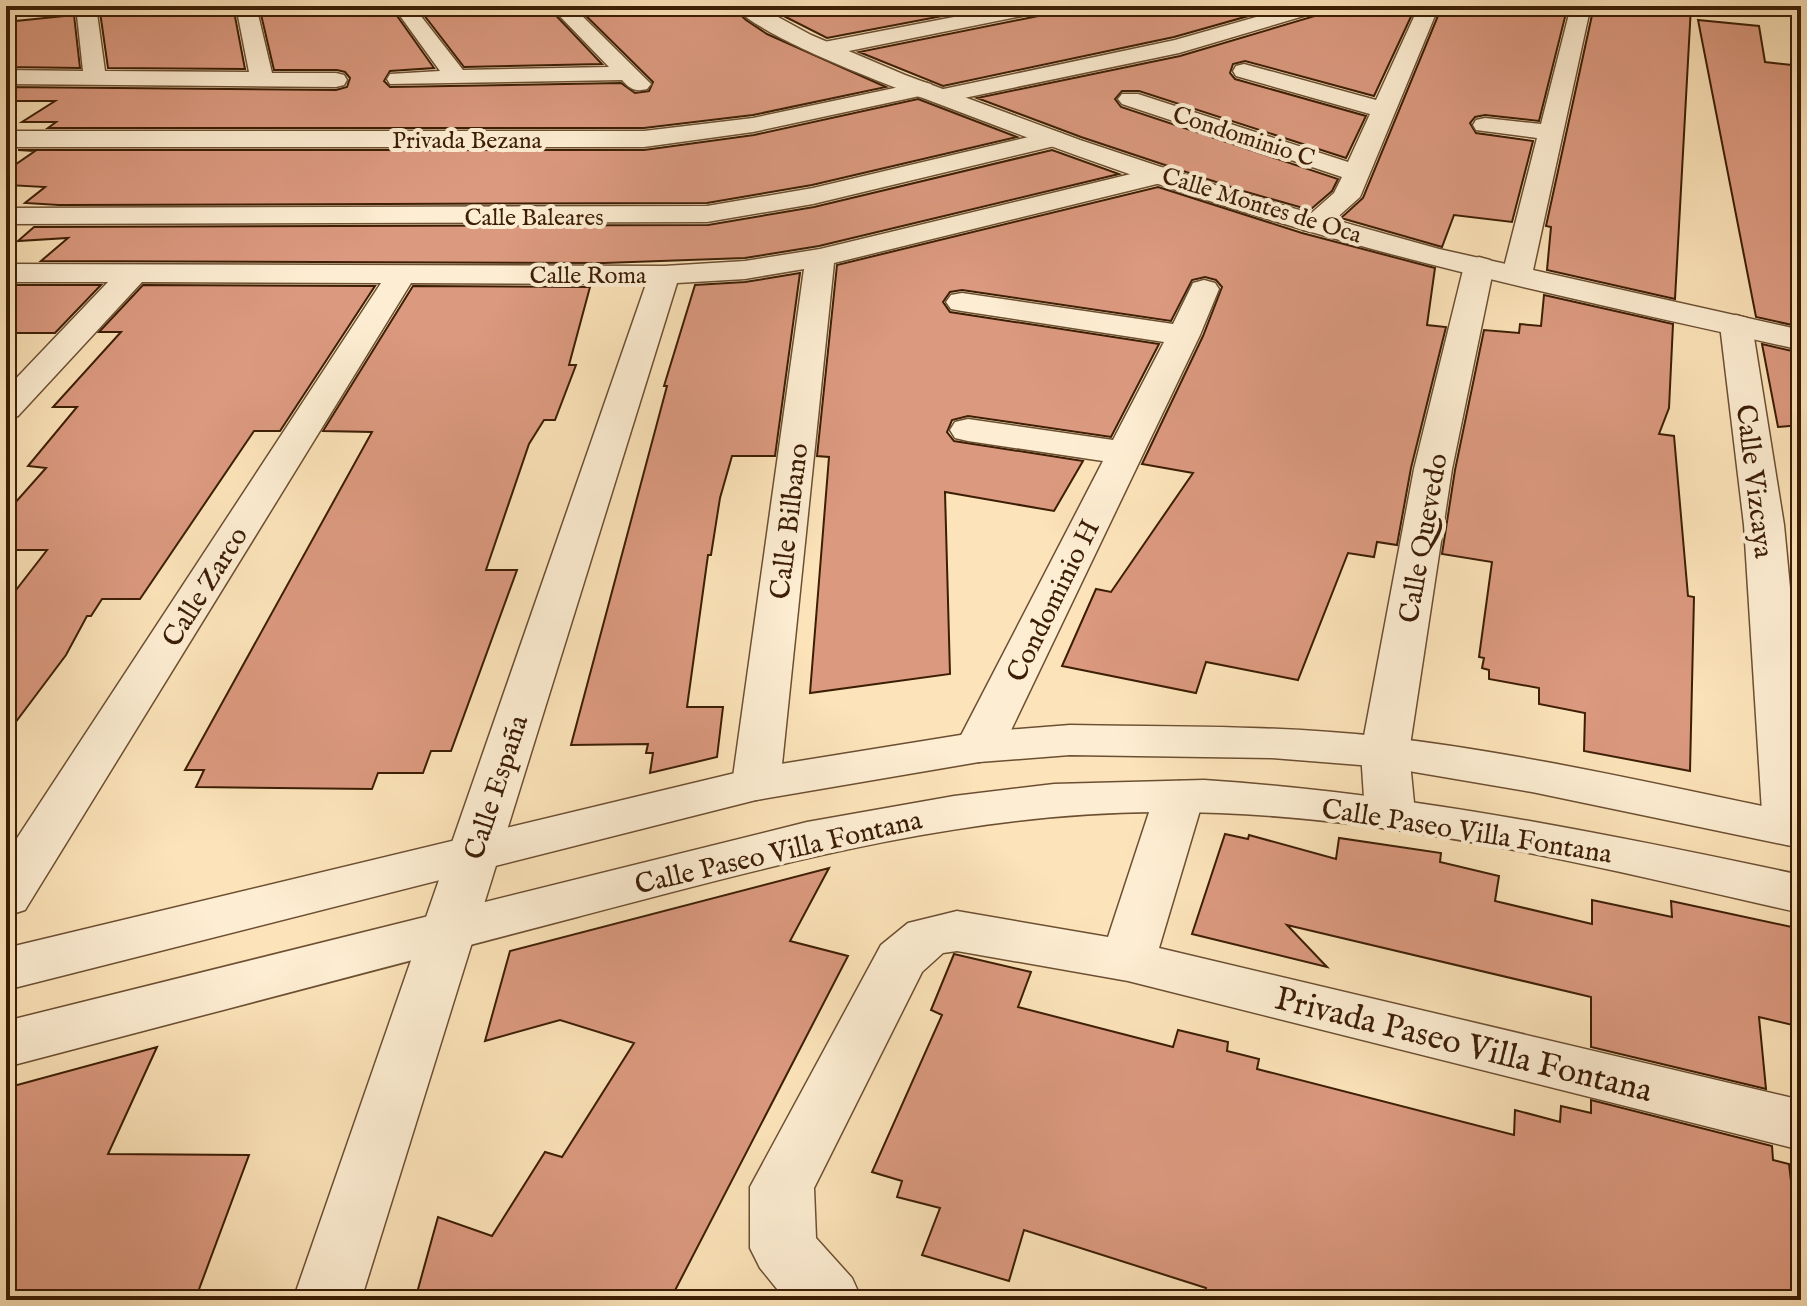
<svg xmlns="http://www.w3.org/2000/svg" width="1807" height="1306" viewBox="0 0 1807 1306" font-family="'IM FELL English',serif">
  <rect width="100%" height="100%" fill="#fce3b9"/>
  <filter id="stains"><feTurbulence type="fractalNoise" baseFrequency=".0025" numOctaves="4"/><feColorMatrix values="0 0 0 0 .2 0 0 0 0 .09 0 0 0 0 .02 0 0 0 .5 -.17"/></filter>
  <radialGradient id="worn" r=".72"><stop offset=".6" stop-color="#630" stop-opacity="0"/><stop offset="1" stop-color="#630" stop-opacity=".3"/></radialGradient>
  <path fill="#db997f" stroke="#3c1e05" stroke-width="2" d="M105,6H233L245,69L108,68L100,12L106,11Z
    M259,6H390L434,68L390,71L384,81L390,87L621,83L635,93L649,91L653,82L576,6H731L746,20L767,34L886,87L753,115L644,128H48L56,122H22L55,101H6V87L336,90L347,87L350,78L345,72L337,70H274Z
    M417,6H547L602,64L464,67Z
    M764,6H995L827,38Z
    M1055,6L1105,8L1284,6L1174,37L943,86L859,52L1043,15Z
    M1330,6H1416L1374,96L1245,61L1233,64L1230,73L1235,79L1366,116L1346,158L1139,91H1122L1115,99L1121,107L1338,179L1332,191L1310,210L1243,191L1081,137L977,98L1180,56L1325,13Z
    M1442,6H1576L1566,13L1539,121L1485,115L1475,117L1470,123L1476,133L1533,141L1512,222L1454,215L1442,247L1341,218L1363,198Z
    M1582,6H1691L1675,299L1547,270L1551,227L1546,226L1592,15Z
    M74,15L80,68L6,67V22Z
    M1698,20L1759,26L1765,62L1801,66V327L1756,317Z
    M918,99L1017,137L812,185L707,203L59,205L25,203L45,187L7,185L12,181H6V171L35,151L18,150H644L754,135Z
    M1052,150L1119,174L819,246L745,258L604,263L41,261L68,238L18,241L34,227L708,225L814,207Z
    M1158,187L1302,233L1435,268L1427,325L1446,327L1411,468L1397,545L1377,542L1374,557L1348,553L1298,680L1206,662L1196,693L1062,666L1096,589L1111,592L1193,473L1142,464L1203,336L1222,287L1216,280L1205,277L1192,280L1171,321L962,290L950,292L943,302L950,312L1159,344L1111,437L968,416L952,420L947,432L954,441L1083,461L1054,511L945,492L950,674L810,693L829,457L817,456L837,265Z
    M800,273L775,456H732L720,498L711,555H708L687,707H723L717,757L650,773L653,753H646L648,744L571,745L667,386H664L695,285L745,282Z
    M13,285H101L55,333H6V292Z
    M143,285L375,286L280,431H254L140,599H102L91,616H87L66,655L6,735V603L47,550H6V513L46,468L28,466L77,407H53L121,332H99Z
    M413,286L590,287L569,365H576L555,420H544L529,444L486,570H517L451,751H431L423,773H378L372,789L196,787L204,770H185L372,432L323,431Z
    M1544,295L1673,324L1669,408L1659,434L1674,436L1688,596L1694,597L1690,771L1584,751L1585,713L1539,704V688L1489,679V670L1482,668L1484,658L1479,657L1492,562L1442,554L1455,470L1484,330L1519,333L1520,324L1541,326Z
    M1762,344L1801,353V425L1778,427Z
    M1225,834L1248,839L1249,835L1336,859L1339,838L1441,853L1440,862L1499,876L1495,901L1592,924V900L1672,917L1671,901L1801,929V1027L1759,1017L1766,1089L1591,1047V997L1287,925L1327,967L1192,934Z
    M829,868L790,941L848,956L670,1300H415L438,1217L492,1236L545,1152L562,1157L634,1043L560,1020L485,1041L510,951Z
    M954,954L1031,972L1018,1007L1173,1047L1178,1030L1228,1042L1227,1051L1259,1059L1257,1069L1514,1135L1515,1110L1560,1122L1561,1106L1591,1113V1100L1772,1146L1773,1160L1789,1164L1794,1207L1801,1209V1300H1204L1206,1288L1024,1230L1009,1281L922,1255L940,1208L897,1197L902,1181L872,1172L942,1015L931,1010Z
    M157,1047L108,1154L249,1155L195,1300H6V1088Z"/>
  <g fill="none" stroke-linecap="round" stroke-linejoin="round">
    <defs>
      <path id="service" d="M1791,6H1801V28L1795,24Z"/>
      <path id="minor" d="M6,6H19L6,14Z
        M76,6H96L105,71L249,72L236,6H256L272,73H336L344,75L347,80L344,85L336,87L6,84V70L83,71Z
        M393,6H413L463,70L609,67L550,6H572L651,84L647,89C635,92 630,89 622,80L390,84L387,79L390,74L440,71Z
        M1011,6H1052L1042,12L824,56L813,49L824,42Z
        M1295,6H1327L1324,10L1179,53L940,103L932,101L929,94L753,132L644,147H6V131H644L753,118L923,82L931,84L934,91L1175,40Z
        M1419,6H1439L1360,197L1323,230L1313,232L1303,230L1299,224L1334,193L1342,177L1122,104L1118,99L1122,94H1138L1348,162L1370,114L1236,76L1233,71L1236,66L1244,64L1376,100Z
        M1579,8L1589,14L1532,275L1528,281L1517,284L1506,281L1502,275L1537,138L1476,130L1473,125L1476,120L1485,118L1541,124L1569,14Z
        M1054,131L1063,134L1067,139L1063,144L813,204L707,222L6,224V208L707,206L813,188Z
        M1160,167L1169,169L1173,175L1169,181L834,263L780,784L773,795L756,800L739,795L732,784L804,269L745,279L677,283L361,1300H293L646,284L411,283L25,910L6,916V855L381,283L142,282L18,416L6,420V389L108,282H6V264L664,266L745,261L820,249Z
        M1479,257L1490,260L1494,266L1452,469L1409,752L1415,813L1408,825L1390,830L1372,825L1365,813L1361,752L1414,469L1464,266L1468,260Z
        M1204,280L1215,283L1219,289L1200,335L1003,747L996,758L979,762L962,758L955,747L1103,461L968,441L955,438L950,430L955,422L968,419L1113,440L1164,342L962,311L951,309L946,302L951,295L962,293L1173,324L1193,283Z
        M1736,315L1747,318L1752,325L1784,525L1801,703V841L1788,845L1770,840L1763,828L1744,525L1720,325L1725,318Z
        M1179,781L1196,786L1204,797L1159,948L1801,1100V1150L1128,981L957,951L943,953L922,972L814,1188L816,1238L852,1278L862,1300H786L760,1268L750,1248V1187L881,945L908,923L957,911L1108,937L1154,797L1162,786Z"/>
      <path id="tertiary" d="M734,6H758L811,35L905,75L1080,140L1242,194L1439,249L1801,330V350C1634,312 1465,277 1301,229C1173,192 1048,146 923,98C883,83 758,36 734,6Z
        M1070,725C1175,727 1280,725 1384,737C1524,753 1663,786 1801,814V848L1532,792L1385,767L1272,758L1070,755L979,762L756,800L6,990V948L756,768L979,732Z
        M1204,780C1406,793 1603,833 1801,875V913C1590,865 1373,810 1156,812C958,813 767,867 577,917C386,967 196,1017 6,1067V1021L807,822L954,796L1054,784Z"/>
    </defs>
    <use href="#service" stroke="#6c4f32" stroke-width="3"/>
    <use href="#minor" stroke="#6c4f32" stroke-width="3"/>
    <use href="#tertiary" stroke="#6c4f32" stroke-width="3"/>
    <use href="#service" fill="#fdedd2" fill-rule="evenodd"/>
    <use href="#minor" fill="#fdedd2" fill-rule="evenodd"/>
    <use href="#tertiary" fill="#fdedd2" fill-rule="evenodd"/>
  </g>
  <g text-anchor="middle" stroke-width="8" stroke-linejoin="round" paint-order="stroke">
    <g font-size="24" fill="#3c1e05" stroke="#fdedd2">
      <text transform="translate(1244 136) rotate(18)" y="8">Condominio C</text>
      <text x="467" y="148">Privada Bezana</text>
      <text transform="translate(1262 205) rotate(17)" y="8">Calle Montes de Oca</text>
      <text x="534" y="225">Calle Baleares</text>
      <text x="588" y="283">Calle Roma</text>
    </g>
    <g font-size="28" fill="#3c1e05" stroke="#fdedd2">
      <text transform="translate(1756 481) rotate(83)" y="10">Calle Vizcaya</text>
      <text transform="translate(788 521) rotate(-83)" y="10">Calle Bilbano</text>
      <text transform="translate(1422 538) rotate(-80)" y="10">Calle Quevedo</text>
      <text transform="translate(204 586) rotate(-58)" y="10">Calle Zarco</text>
      <text transform="translate(1052 600) rotate(-64)" y="10">Condominio H</text>
      <text transform="translate(495 787) rotate(-72)" y="10">Calle España</text>
      <text transform="translate(1467 830) rotate(9)" y="10">Calle Paseo Villa Fontana</text>
      <text transform="translate(778 851) rotate(-13)" y="10">Calle Paseo Villa Fontana</text>
    </g>
    <g font-size="34" fill="#3c1e05" stroke="#fdedd2">
      <text transform="translate(1464 1043) rotate(14)" y="12">Privada Paseo Villa Fontana</text>
    </g>
  </g>
  <rect width="1807" height="1306" fill="none" stroke="#fce3b9" stroke-width="32"/>
  <rect x="8" y="8" width="1791" height="1290" fill="none" stroke="#3c1e05" stroke-width="4"/>
  <rect x="16" y="16" width="1775" height="1274" fill="none" stroke="#3c1e05" stroke-width="2"/>
  <rect width="100%" height="100%" filter="url(#stains)"/>
  <rect width="100%" height="100%" fill="url(#worn)"/>
</svg>
